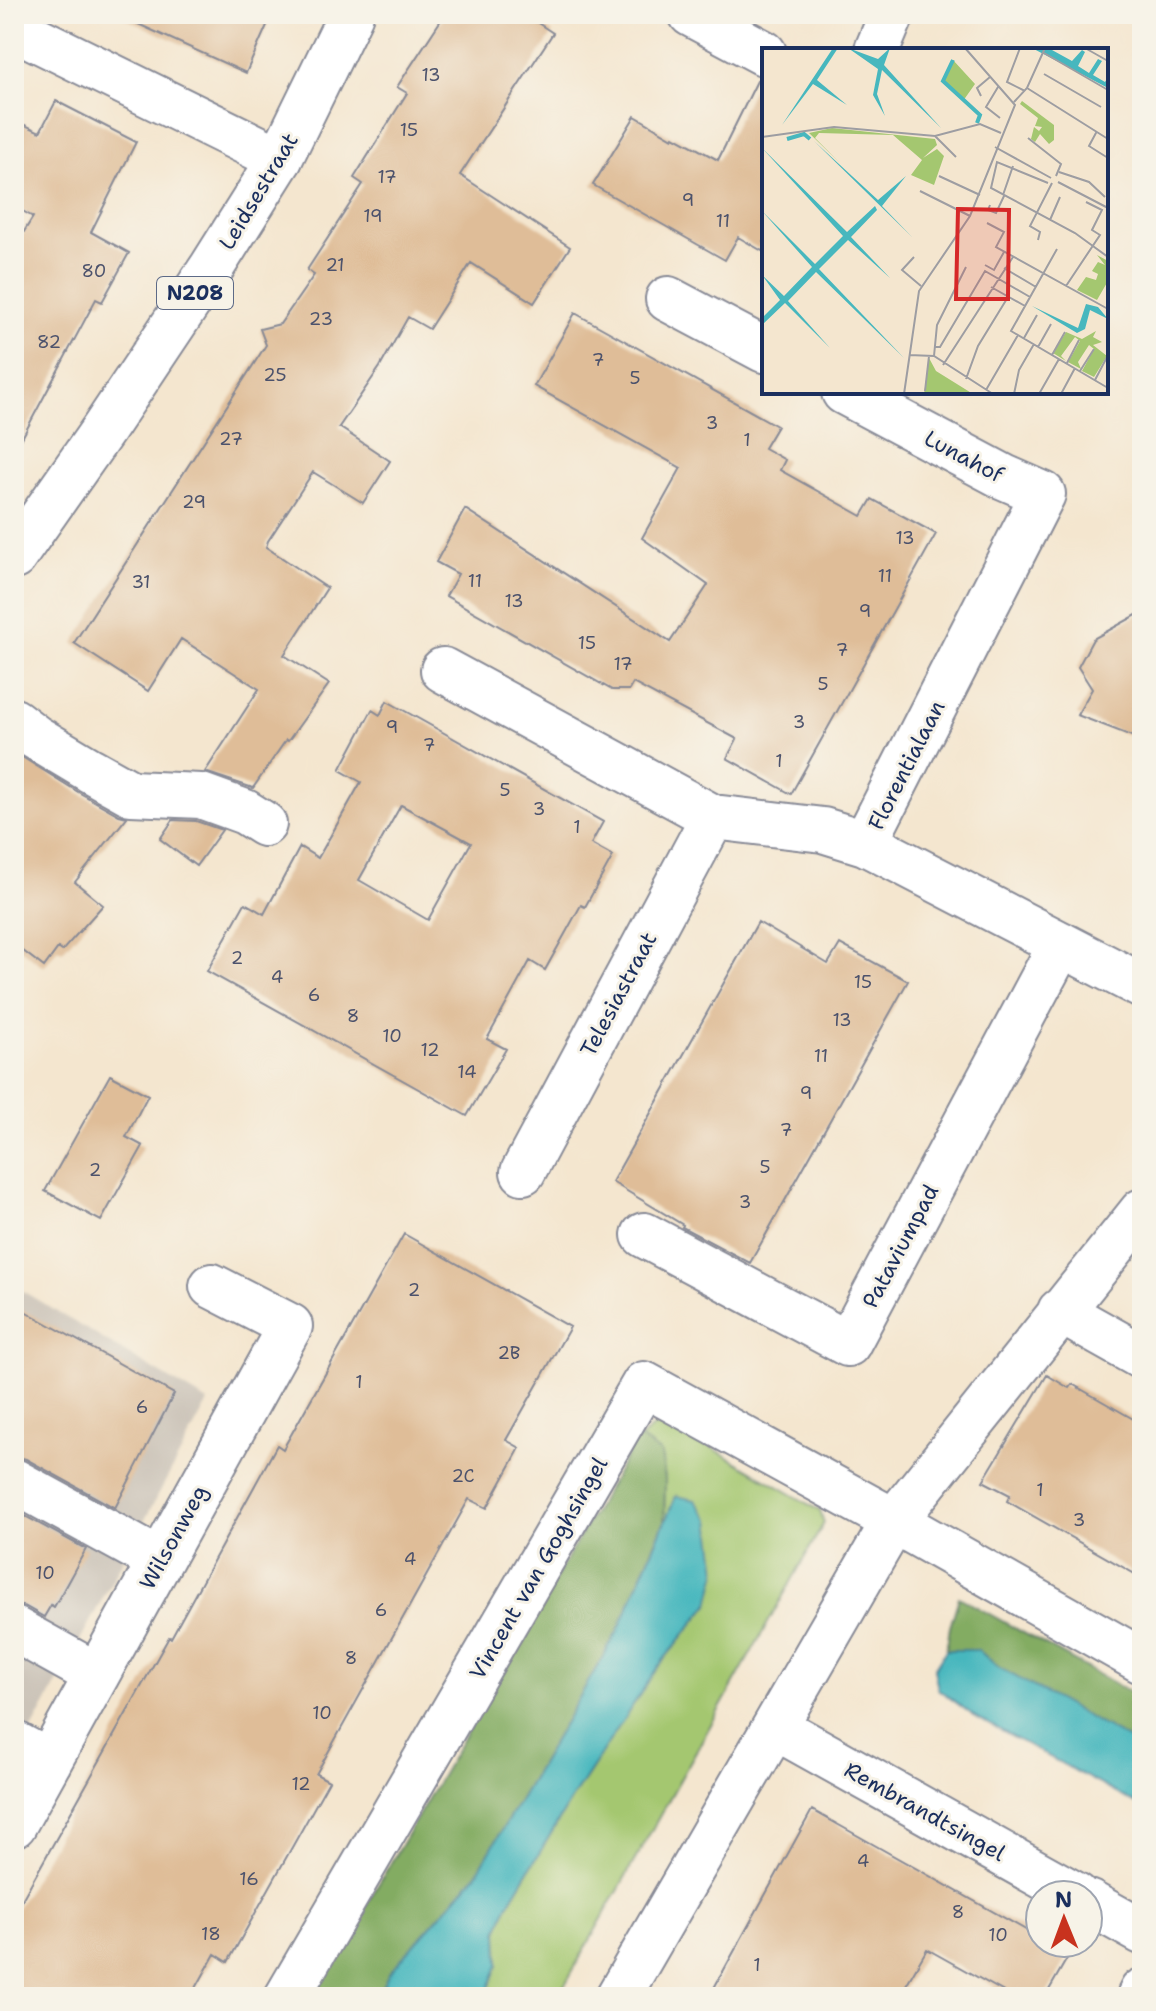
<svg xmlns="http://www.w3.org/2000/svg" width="1156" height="2011" viewBox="0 0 1156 2011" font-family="'Shantell Sans',sans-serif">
  <rect width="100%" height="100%" fill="#f7f3e8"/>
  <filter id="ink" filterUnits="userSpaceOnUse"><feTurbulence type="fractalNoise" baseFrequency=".0125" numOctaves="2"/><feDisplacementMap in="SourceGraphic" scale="16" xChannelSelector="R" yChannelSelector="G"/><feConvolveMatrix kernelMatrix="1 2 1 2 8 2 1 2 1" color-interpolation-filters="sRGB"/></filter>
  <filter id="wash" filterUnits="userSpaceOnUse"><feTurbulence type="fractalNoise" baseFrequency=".006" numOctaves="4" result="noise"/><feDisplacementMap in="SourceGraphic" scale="32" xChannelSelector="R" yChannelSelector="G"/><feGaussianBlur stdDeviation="1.8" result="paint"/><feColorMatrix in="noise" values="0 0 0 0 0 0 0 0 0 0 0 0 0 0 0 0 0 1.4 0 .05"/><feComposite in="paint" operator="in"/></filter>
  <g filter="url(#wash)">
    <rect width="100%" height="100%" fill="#f4e6cf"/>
    <path fill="#cbc3b8" d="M14,1286L208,1402L14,1763Z"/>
    <path fill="#a4c770" stroke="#607b67" stroke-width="2" d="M654,1426L682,1430L820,1511L824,1523L558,1997H485L499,1964L498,1931L508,1905L571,1800L657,1668L709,1604L677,1496L664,1523L665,1479L661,1453L640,1438Z"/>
    <path fill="#83ac62" stroke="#4f6e60" stroke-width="2" d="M640,1438L661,1453L665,1479L664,1523L618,1631L476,1875L389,1973L377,1997H313L634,1443Z
      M959,1597L1142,1699V1747L998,1667L978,1650H946L950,1627Z"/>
    <path fill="#47b7be" stroke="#31738e" stroke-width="2" d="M676,1496L695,1500L710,1520L717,1571L709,1604L657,1668L571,1800L508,1905L498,1931L499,1964L485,1997H377L389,1973L476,1875L618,1631Z
      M946,1650H978L998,1667L1142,1747V1807L974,1716L938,1689L934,1669Z"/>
    <g id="blocks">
      <path fill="#dfbd98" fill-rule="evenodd" d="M116,14H272L246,73Z
        M445,14H524L553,33L460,175L570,247L534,303L471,263L429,329L408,317L380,367L339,427L390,461L363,503L313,472L268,541L266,547L327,588L284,655L329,684L288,741L286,740L253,788L205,772L259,689L181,639L148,691L74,643L266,345L260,329L280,324L314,275L307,270L363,184L354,178L407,93L397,87Z
        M759,77L764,78V252L738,237L725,260L593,185L635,116L673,138L674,136L718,160Z
        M56,101L136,142L91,232L129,253L102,302L96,299L14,453V248L33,217L14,206V120L40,132Z
        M575,313L777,426L764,448L785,460L780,470L862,516L872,499L936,534L791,794L727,758L737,739L633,683L629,690H612L446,596L458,574L436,562L465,509L670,642L708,585L642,538L681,468L534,386Z
        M1142,612V740L1077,715L1092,689L1078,667L1093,639Z
        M387,701L603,822L591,844L613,856L585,907L581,905L545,970L530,961L487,1039L506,1049L467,1116L207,971L245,903L264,914L300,847L318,858L361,782L340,770L372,710L380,715ZM401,805L471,843L428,920L359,880Z
        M14,752L78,792L119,815L127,817L75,882L103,905L62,951L58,948L44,967L14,944Z
        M173,820L196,821L222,830L196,866L160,839Z
        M758,922L828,964L840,944L908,981L750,1263L682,1227L683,1225L612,1182Z
        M110,1075L148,1095L126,1137L143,1146L101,1221L45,1191Z
        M404,1234L570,1327L506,1440L520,1448L487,1508L469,1499L316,1774L329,1781L228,1962L215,1954L191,1997H14V1914L169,1637L171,1638L277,1445L283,1449Z
        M14,1305L174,1394L115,1508L26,1459L14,1456Z
        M1047,1375L1069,1388L1072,1384L1142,1424V1578L1007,1501L1010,1495L983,1481Z
        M14,1510L86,1549L54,1607L51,1605L44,1617L26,1607L14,1604Z
        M812,1810L1040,1938V1943H1048L1069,1955L1045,1997H1013L927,1949L899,1997H709Z"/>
    </g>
  </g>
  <g filter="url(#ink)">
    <use href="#blocks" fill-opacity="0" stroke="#888a96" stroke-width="2"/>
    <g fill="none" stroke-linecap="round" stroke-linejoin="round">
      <defs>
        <path id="minor" d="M691,14L764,53
          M14,28L280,159
          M877,50L892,14
          M668,299L764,350
          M844,392L1004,477L1043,494L865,843L1142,986
          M443,670L713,817L823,830L865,843
          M14,721L35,737L90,770L131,793L201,796L245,812L264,824
          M523,1172L713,817
          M644,1235L848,1344L1061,944
          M1060,1311L1142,1357
          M14,1481L160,1561
          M14,1629L97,1675
          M775,1727L1076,1895
          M14,1743L49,1762
          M14,1825L290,1326L212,1286
          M1088,1902L1142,1932
          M287,1997L644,1384L894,1521L1142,1661
          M618,1997L894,1521L1142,1211
          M1139,1997L1142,1991"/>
        <path id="major" d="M14,557L103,430L212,267L280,159L351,14"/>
      </defs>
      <use href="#minor" stroke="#888a96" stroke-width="48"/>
      <use href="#major" stroke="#888a96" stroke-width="48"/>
      <use href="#minor" stroke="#fff" stroke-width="44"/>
      <use href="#major" stroke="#fff" stroke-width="44"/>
    </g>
  </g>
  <g text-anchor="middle" stroke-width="6" stroke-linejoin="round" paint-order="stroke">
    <g font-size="18" fill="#4c526c">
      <text x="431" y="81">13</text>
      <text x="409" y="136">15</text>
      <text x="387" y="183">17</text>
      <text x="688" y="206">9</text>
      <text x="373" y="222">19</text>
      <text x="723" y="227">11</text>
      <text x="335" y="271">21</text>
      <text x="94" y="277">80</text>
      <text x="321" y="325">23</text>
      <text x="49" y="348">82</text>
      <text x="598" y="366">7</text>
      <text x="275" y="381">25</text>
      <text x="635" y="384">5</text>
      <text x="712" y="429">3</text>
      <text x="231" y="445">27</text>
      <text x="747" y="446">1</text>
      <text x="194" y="508">29</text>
      <text x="905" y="544">13</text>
      <text x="885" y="582">11</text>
      <text x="475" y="587">11</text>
      <text x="141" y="588">31</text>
      <text x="514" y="607">13</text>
      <text x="865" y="617">9</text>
      <text x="587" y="649">15</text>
      <text x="842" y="656">7</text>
      <text x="623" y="670">17</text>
      <text x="823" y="690">5</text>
      <text x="799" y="728">3</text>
      <text x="392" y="733">9</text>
      <text x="429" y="751">7</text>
      <text x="779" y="767">1</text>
      <text x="505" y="796">5</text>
      <text x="539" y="815">3</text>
      <text x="577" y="833">1</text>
      <text x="237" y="964">2</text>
      <text x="277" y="983">4</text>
      <text x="863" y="988">15</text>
      <text x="314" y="1001">6</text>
      <text x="353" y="1022">8</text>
      <text x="842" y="1026">13</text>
      <text x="392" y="1042">10</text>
      <text x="430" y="1056">12</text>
      <text x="821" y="1062">11</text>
      <text x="467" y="1078">14</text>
      <text x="806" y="1099">9</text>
      <text x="786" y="1136">7</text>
      <text x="765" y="1173">5</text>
      <text x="95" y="1176">2</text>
      <text x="745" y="1208">3</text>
      <text x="414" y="1296">2</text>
      <text x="509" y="1359">2B</text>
      <text x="359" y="1388">1</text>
      <text x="142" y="1413">6</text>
      <text x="463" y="1482">2C</text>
      <text x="1040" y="1496">1</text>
      <text x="1079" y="1526">3</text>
      <text x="410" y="1565">4</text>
      <text x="45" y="1579">10</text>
      <text x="381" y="1616">6</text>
      <text x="351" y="1664">8</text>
      <text x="322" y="1719">10</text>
      <text x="301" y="1790">12</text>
      <text x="863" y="1867">4</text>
      <text x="249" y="1885">16</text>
      <text x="958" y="1918">8</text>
      <text x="211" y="1940">18</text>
      <text x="998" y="1941">10</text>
      <text x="757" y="1971">1</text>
    </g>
    <rect fill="#f7f3e8" stroke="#5d6a87" stroke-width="2" x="157" y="277" width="76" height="32" rx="6"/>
    <g font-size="20" font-weight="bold" fill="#1b2f5e">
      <text x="195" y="300">N208</text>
    </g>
    <g font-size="22" fill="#1b2f5e" stroke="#f7f3e8">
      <text transform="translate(258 191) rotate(-59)" y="8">Leidsestraat</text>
      <text transform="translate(964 456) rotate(28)" y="8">Lunahof</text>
      <text transform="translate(906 765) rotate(-63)" y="8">Florentialaan</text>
      <text transform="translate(618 994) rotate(-62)" y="8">Telesiastraat</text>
      <text transform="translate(900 1246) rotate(-62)" y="8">Pataviumpad</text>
      <text transform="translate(173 1537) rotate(-61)" y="8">Wilsonweg</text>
      <text transform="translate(538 1568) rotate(-60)" y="8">Vincent van Goghsingel</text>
      <text transform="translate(925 1811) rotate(29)" y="8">Rembrandtsingel</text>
    </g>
  </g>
  <g transform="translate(762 48)">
    <rect width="346" height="346" fill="#f4e6cf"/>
    <path d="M191,12L213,36L201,53L181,33ZM260,53L292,77V92L287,96L278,86L273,94L269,91L272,79L277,83L280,79L273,78L276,70L258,56ZM70,80L173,91L175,97L161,110L175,101L182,108L172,137L149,127L160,112L131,87L57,85L53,90L77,114L47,85ZM335,207L346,213V233L335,252L315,242L324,229L334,232L336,226L330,223L336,214L343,217ZM334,283L331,289L340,294L331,297L345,308L332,329L320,323L332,301L327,297L316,314L319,321L306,314L318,293L313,289L299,308L304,313L291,305L304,284L320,291ZM167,310L174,323L211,346H162Z" fill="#a4c770"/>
    <path d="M71,0H76L55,32L85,57L51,36L20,77ZM86,0L116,11L128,0L122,17L179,80L120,22L115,46L123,68L111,47L116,21ZM270,0L290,2L310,13L320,2L323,4L316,18L327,25L336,11L340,13L331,27L343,34L346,29V40ZM52,93L116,152L144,128L120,158L150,189ZM0,100L85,184L113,158L115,162L89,189L128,230L86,192L57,221L142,310L54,224L26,253L68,300L23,255L0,277V270L18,252L0,227L22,248L50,219L0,163L53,216L81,188ZM324,256L336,259L346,271L328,262L323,281L315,285L270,258L316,280Z" fill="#47b7be"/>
    <path fill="none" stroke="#47b7be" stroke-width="4" d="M191,12L181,33L218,67L215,75M25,91L42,86L48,91"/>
    <path fill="none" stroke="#9d9da2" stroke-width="2" d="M258,0L245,34L263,43M323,0L346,13M282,5L346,42M282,26L339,59M236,39L224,59L238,70M265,40L346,91M219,48L215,40L228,29M252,54L265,40L283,0M335,83L327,98L346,110M173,88L194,109M0,89L72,79L173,88L218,76L239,85M266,90L299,116L294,128M233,99L289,130M297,124L327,134L343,149M177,128L218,147M296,134L346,160M286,135L235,114L229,140L313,185L346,209M158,143L208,168M241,147L251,118M228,157L226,162L234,165L242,148M288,172L298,149M225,175L242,184L234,199L346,261M276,192L278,184L268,178L290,135M295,201L249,283L346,340M152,209L140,222L159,238M223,217L232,222L242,204M242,220L274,239M304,238L338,187L330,182L340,162L324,154M229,239L263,258M262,290L275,267M173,299H178L223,223L268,249M276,299L289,276M147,307L172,308L231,346M290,307L303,284M172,308L175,277L204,219M305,315L317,292M181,317L251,209M318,323L332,301M204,331L216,298L246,249M333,332L345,309M224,342L256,287M163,343L167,308M142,346L157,243L208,168L253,57L203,0M252,346L257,322L272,296M277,346L297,311M299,346L313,320"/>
    <path fill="#d62828" fill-opacity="0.15" stroke="#d62828" stroke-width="4" d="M196,161L247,162L246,251H194Z"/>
    <rect width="346" height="346" fill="none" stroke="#1b2f5e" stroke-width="4"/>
  </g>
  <rect width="1156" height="2011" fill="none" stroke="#f7f3e8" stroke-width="48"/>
  <g transform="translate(1064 1919) rotate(359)"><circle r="38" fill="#f7f3e8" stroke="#9fa5b1" stroke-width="2"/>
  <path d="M0-6L14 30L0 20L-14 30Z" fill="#c8321e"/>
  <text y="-12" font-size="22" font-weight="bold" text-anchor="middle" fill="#1b2f5e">N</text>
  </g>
</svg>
